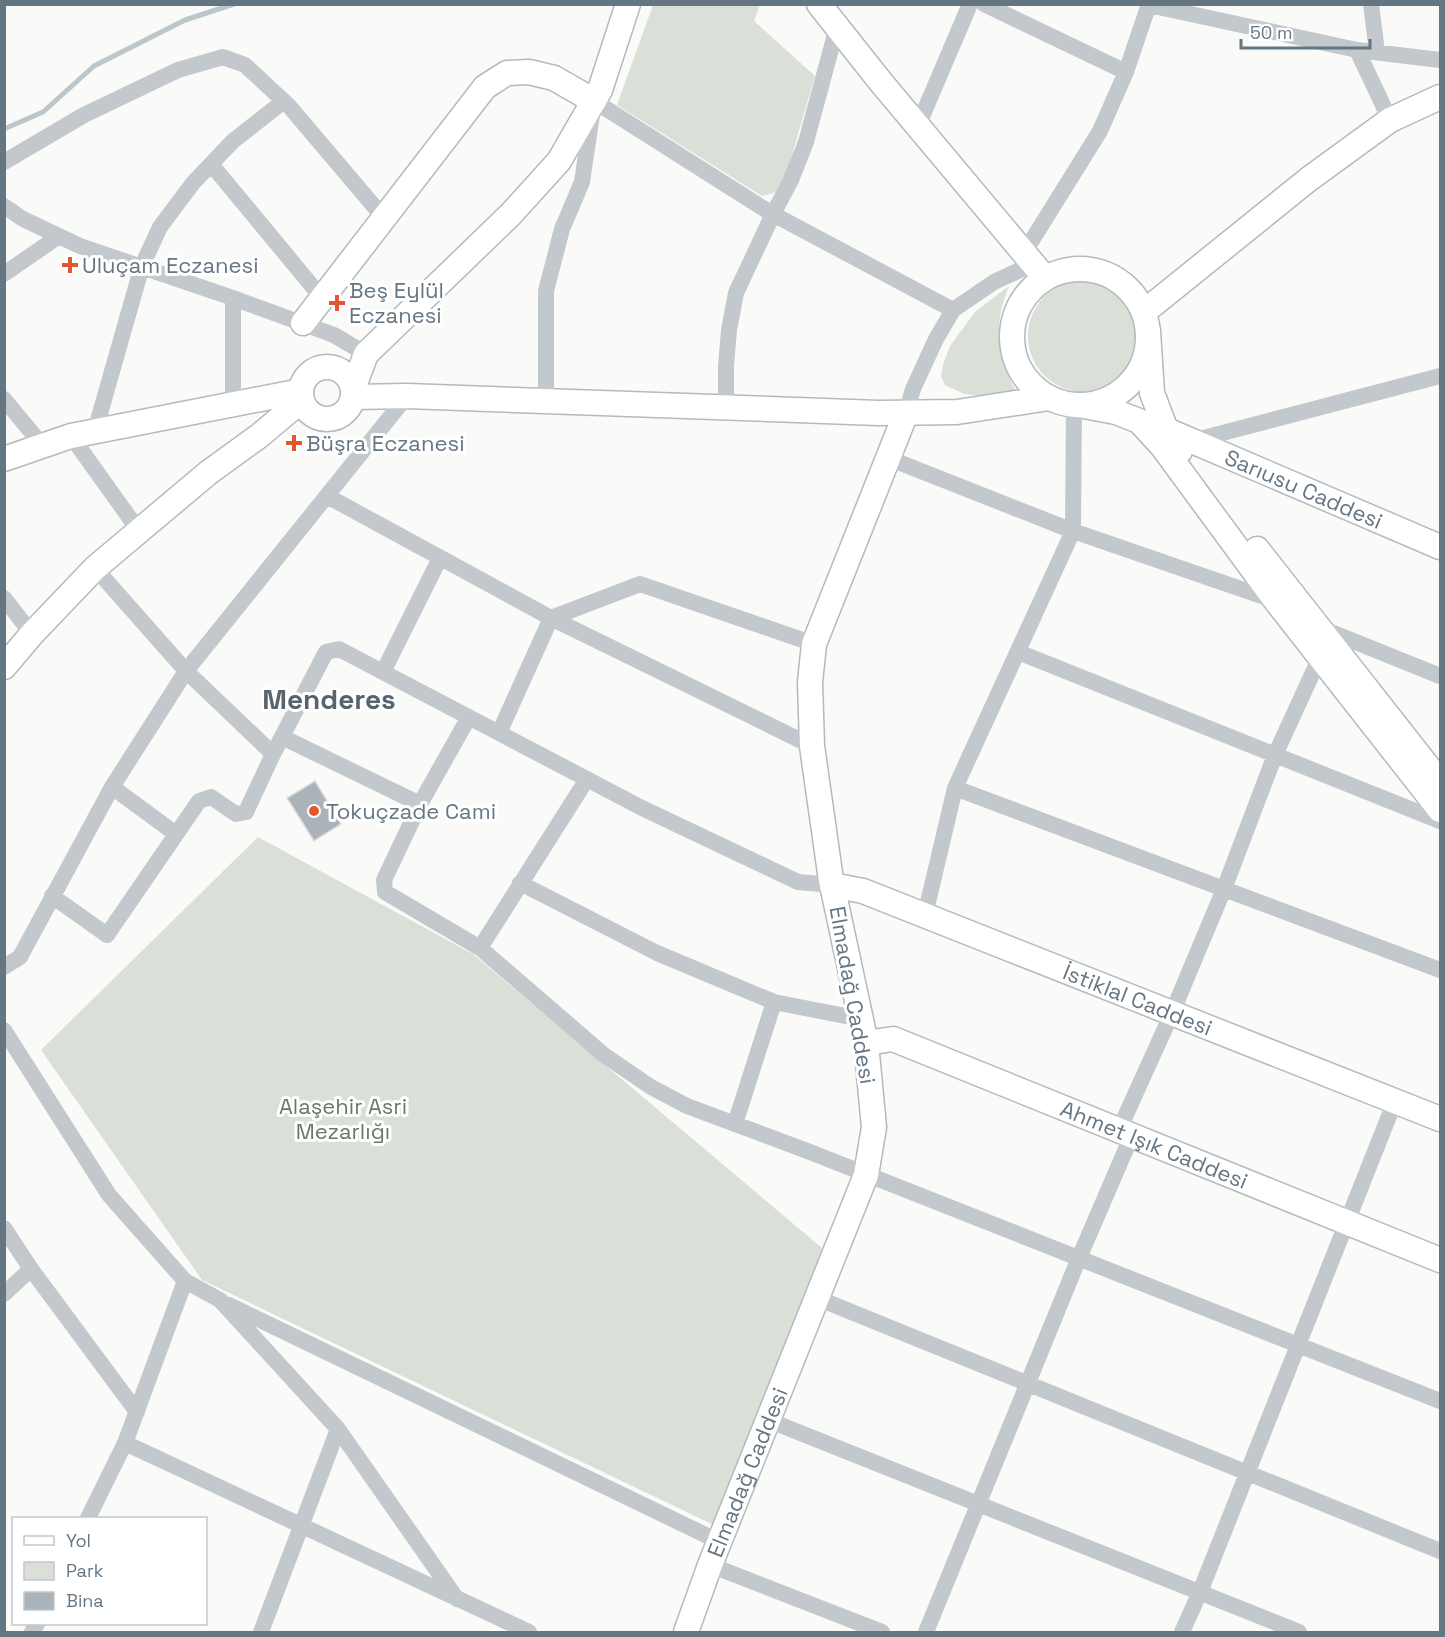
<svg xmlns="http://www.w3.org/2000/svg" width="1445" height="1637" viewBox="0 0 1445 1637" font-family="'Space Grotesk',sans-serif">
  <rect width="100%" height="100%" fill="#fafaf8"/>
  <path fill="#dadfd7" d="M653,5H760L754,21L815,76L785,179L774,193L762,196L617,105Z
    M1028 336a56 56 0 1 1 112 0a56 56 0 1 1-112 0Z
    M1009,286C993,325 997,352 1015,390L982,396L964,394L945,385L941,376L943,365L950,346L975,312Z
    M258,837L473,954L828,1253L718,1527L202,1280L41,1050Z"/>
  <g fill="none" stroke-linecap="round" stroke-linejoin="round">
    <path stroke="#bbc7cb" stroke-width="5" d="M4,129L43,112L94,66L185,20L234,4"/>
  </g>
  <path fill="#aab3b9" stroke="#dcdcda" stroke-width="1.5" d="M315,781L341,824L314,841L287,798Z"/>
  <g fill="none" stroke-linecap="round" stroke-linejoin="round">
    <defs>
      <g id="secondary">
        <path d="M819,4L880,81L1045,278"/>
        <circle cx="1080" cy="337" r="68"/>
        <path d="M1144,312L1309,179L1390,120L1440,97"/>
        <path d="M303,323L485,87L507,73L529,72L554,78L594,101"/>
        <path d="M1148,331L1152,393L1166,430L1180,451"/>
        <circle cx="327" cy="393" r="26"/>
        <path d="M353,389L366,354L511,214L559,161L600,90L628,4"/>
        <path d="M353,397L407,396L879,413L957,412L1049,398"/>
        <path d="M1079,405L1116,412L1139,421L1162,446L1276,601L1440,810"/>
        <path id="s1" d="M1164,429L1440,547"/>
        <path d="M4,459L71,436L301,391"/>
        <path d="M1257,549L1440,782"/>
        <path d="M4,667L32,634L95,568L208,473L259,436L302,400"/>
        <path id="s2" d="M832,885L863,891L1440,1119"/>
        <path id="s3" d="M866,1043L893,1039L1440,1260"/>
        <path id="s4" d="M686,1632L710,1565L866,1175L874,1127L866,1043L831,880L812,746L810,682L814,644L906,413"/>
      </g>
    </defs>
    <use href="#secondary" stroke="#b3babf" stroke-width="27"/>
    <path stroke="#c3c8cc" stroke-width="16" d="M984,4L1126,72
      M1371,4L1377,52
      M1149,5L1357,50L1440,60
      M1357,50L1390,120
      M918,126L970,4
      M4,162L84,115L178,70L223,57L245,65L289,106L384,218
      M211,164L322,298
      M4,206L23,219L80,246L233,298L334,335L366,354
      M1024,253L1100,131L1126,72L1149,4
      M4,274L59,236
      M4,399L42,445
      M546,401V291L562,229L582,182L594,101L769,212L953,310
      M233,404V298
      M726,408V366L729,330L736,293L773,214L791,180L806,142L837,27
      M906,413L913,389L936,339L953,310L994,282L1033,264
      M95,431L142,266L160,227L193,183L233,141L284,101
      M71,436L139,531
      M1192,441L1440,376
      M888,458L1073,531L1276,601
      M327,496L551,618L812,746
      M95,568L186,671L273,754
      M4,598L32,634
      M1321,628L1440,676
      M1018,652L1440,821
      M383,672L440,558
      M469,717L420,804L384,880L385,892L480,948L604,1055L651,1087L687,1106L810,1152L1440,1401
      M499,733L551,618L640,584L814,644
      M282,737L420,804
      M112,787L176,834
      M955,788L1440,970
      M520,883L657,953L774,1002L861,1019
      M52,896L107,935L199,801L211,797L236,814L246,812L273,754L326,652L339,649L642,808L798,882L832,885
      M925,915L955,788L1073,531L1074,405
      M480,948L587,779
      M4,967L20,957L112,787L186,671L407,396
      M4,1030L109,1195L185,1281L220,1300L338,1429L457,1599
      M735,1124L774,1002
      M1119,1130L1172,1013L1224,889L1275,755L1320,657
      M4,1228L31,1269L137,1412
      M4,1294L31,1269
      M817,1298L1440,1551
      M229,1305L720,1542
      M768,1420L1299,1632
      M125,1443L529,1632
      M88,1518L125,1443L185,1281
      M710,1565L882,1632
      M32,1632L37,1624
      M261,1632L338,1429
      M926,1632L1079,1258L1132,1135
      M1182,1632L1200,1592L1395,1101"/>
    <use href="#secondary" stroke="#fff" stroke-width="24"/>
  </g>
  <g fill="#e4572e" stroke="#fff" stroke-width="2">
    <path d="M67 256h6v6h6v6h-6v6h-6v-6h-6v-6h6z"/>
    <path d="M334 294h6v6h6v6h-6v6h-6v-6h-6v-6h6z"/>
    <path d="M291 434h6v6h6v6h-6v6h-6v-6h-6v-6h6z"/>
    <circle cx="314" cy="811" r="6"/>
  </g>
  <g text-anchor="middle" stroke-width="6" stroke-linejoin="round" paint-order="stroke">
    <g font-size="22" fill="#657683" stroke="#fff" text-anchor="start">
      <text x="82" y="273">Uluçam Eczanesi</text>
      <text x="349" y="298">Beş Eylül<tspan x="349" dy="25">Eczanesi</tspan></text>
      <text x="306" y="451">Büşra Eczanesi</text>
      <text x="326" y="819">Tokuçzade Cami</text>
    </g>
    <g font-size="22" fill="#657683" stroke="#fff">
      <text dy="8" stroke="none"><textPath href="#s1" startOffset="152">Sarıusu Caddesi</textPath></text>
      <text transform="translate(853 995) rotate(80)" y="8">Elmadağ Caddesi</text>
      <text dy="8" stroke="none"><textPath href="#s2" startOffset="327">İstiklal Caddesi</textPath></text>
      <text dy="8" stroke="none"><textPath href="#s3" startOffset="309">Ahmet Işık Caddesi</textPath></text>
      <text dy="8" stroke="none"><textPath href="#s4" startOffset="171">Elmadağ Caddesi</textPath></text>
    </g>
    <g font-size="22" fill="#687a64" stroke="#fff">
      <text x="343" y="1114">Alaşehir Asri<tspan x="343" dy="25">Mezarlığı</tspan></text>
    </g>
    <g font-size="28" font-weight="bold" fill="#57646e" stroke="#fff">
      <text x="329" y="709">Menderes</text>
    </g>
  </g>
  <rect width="1445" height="1637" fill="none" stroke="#657683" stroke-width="12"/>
  <rect x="12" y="1517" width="195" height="108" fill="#ffffff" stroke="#c1c8cd" stroke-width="1.5"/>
  <rect x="24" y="1536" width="30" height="9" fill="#ffffff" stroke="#c1c8cd" stroke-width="1.5"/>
  <text x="66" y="1547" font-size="18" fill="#657683">Yol</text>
  <rect x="24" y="1562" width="30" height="18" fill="#dadfd7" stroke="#c1c8cd" stroke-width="1.5"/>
  <text x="66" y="1577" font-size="18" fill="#657683">Park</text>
  <rect x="24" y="1592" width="30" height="18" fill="#aab3b9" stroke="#c1c8cd" stroke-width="1.5"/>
  <text x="66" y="1607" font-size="18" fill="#657683">Bina</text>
  <path d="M1241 39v9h129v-9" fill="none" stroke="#657683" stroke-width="3"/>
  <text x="1250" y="39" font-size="18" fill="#657683" stroke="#ffffff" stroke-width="4.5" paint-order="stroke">50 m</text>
</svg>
